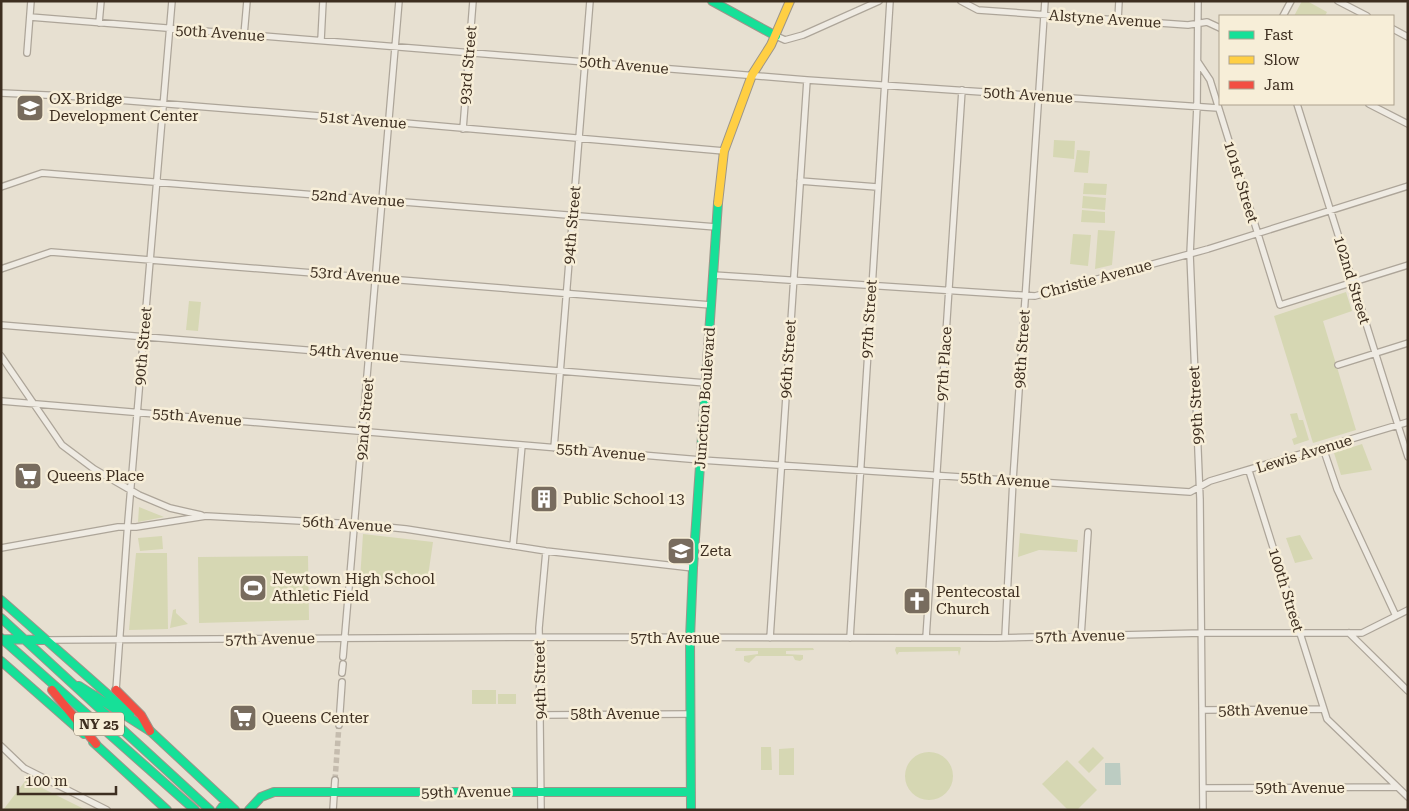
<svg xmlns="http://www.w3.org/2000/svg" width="1409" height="811" viewBox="0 0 1409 811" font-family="'Roboto Serif',serif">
  <rect width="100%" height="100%" fill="#e7e0d1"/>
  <path fill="#d6d7b3" d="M1302,1H1307L1327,12L1325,16H1294Z
    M1054,140L1075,141L1074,159L1053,157Z
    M1077,150L1090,151L1088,173L1074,172Z
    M1084,183L1107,184L1106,195L1083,194Z
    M1083,196L1106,198L1105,210L1082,208Z
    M1082,210L1105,212V223L1081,222Z
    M1098,230L1115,231L1112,265L1095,269Z
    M1073,234L1091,235L1088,266L1070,264Z
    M1346,292L1352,311L1323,321L1356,430L1313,443L1274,316Z
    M189,301L201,302L198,331L186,330Z
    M1297,413L1299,420H1303L1309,440L1294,445L1292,439L1297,437L1290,414Z
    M1362,444L1372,470L1341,475L1334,453Z
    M139,507L164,517L138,522Z
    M1020,533L1078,540L1077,552L1039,550L1018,557Z
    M363,534L433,542L427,583L360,580Z
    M1300,535L1313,559L1295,563L1286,538Z
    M162,536L163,549L140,551L138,538Z
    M136,553H167L168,629L129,630Z
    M308,556L309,620L199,623L198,557Z
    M176,609V613L188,624L170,628L173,610Z
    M896,647H960L961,648L959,656L958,651L899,652L897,655L895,650Z
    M736,648H813L814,650L786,651V654L803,655V659L800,661L795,660L793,656H756L749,663L744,661V656L758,654V651H735Z
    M472,690H496V704H472Z
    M498,694H516V704H498Z
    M761,747H771L772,770H761Z
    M1093,747L1104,758L1089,773L1078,762Z
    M794,748V775H779V749Z
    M905 776a24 24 0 1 1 48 0a24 24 0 1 1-48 0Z
    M1067,760L1097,790L1077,810H1068L1042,784Z
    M26,780L86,810H3Z"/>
  <path fill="#bcccc2" d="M1105,763H1120L1121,785H1105Z"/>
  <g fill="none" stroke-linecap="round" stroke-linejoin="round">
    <path stroke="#c5bcae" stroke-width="5.5" stroke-dasharray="5.5 3" stroke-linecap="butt" d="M335,780L339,725"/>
    <defs>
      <path id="street" d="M961,1L978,10L1188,25L1207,22L1220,28
        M1198,1L1197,106L1190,254L1200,499L1203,810
        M1338,1L1367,16
        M1283,16L1291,1
        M30,17L807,80L1218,108
        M1118,20L1119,1
        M99,23L101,1
        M1393,29L1408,37
        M244,35L247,1
        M776,36L785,40L803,35L879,1
        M321,40L323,1
        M27,53L31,1
        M1198,62L1210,80L1280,305L1408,265
        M1,93L68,96L382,121L724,151
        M1297,104L1408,457
        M1369,104L1408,124
        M463,129L473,1
        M800,181L877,187
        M1,187L42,173L716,227
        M1,269L51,252L711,305
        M713,275L1035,296L1208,249L1408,186
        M1,325L706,383
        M1,356L62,445L94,469L139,495L170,508L201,515
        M1338,365L1408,343
        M1,401L701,460L1190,492L1210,481L1408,422
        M554,448L590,1
        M1323,448L1337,489L1396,616
        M1249,471L1327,719L1408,797
        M513,546L522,445
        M1,548L118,527H136L206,516L356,524L406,529L546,551L693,568
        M1349,633L1408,691
        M1081,636L1088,532
        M1005,637L1013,480L1045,1
        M770,638L807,80
        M850,638L890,1
        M926,638L962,90
        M45,640L539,637L995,638L1202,633H1362L1408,610
        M343,657L399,1
        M342,673L343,664
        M116,690L128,521L172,1
        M1202,710L1323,709
        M540,715L690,714
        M339,725L342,682
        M1,746L24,768L107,810
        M1203,788L1397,787
        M333,810L335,780
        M541,810L539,628L546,551"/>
      <path id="fast" d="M712,1L776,36
        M1,600L130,714
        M1,618L210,810
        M1,638L195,810
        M1,639L45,640
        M1,661L84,734
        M79,686L150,731
        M147,728L235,810
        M93,742L167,810
        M220,810L226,802
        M249,810L261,797L274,792H691
        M691,810L690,638L693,568L718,203"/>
      <path id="slow" d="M718,203L724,151L752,75L771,45L790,1"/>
      <path id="jam" d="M52,690L96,744
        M116,690L141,715L150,731"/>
    </defs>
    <use href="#street" stroke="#ada599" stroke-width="8"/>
    <use href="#fast" stroke="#9c958a" stroke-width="10"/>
    <use href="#slow" stroke="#9c958a" stroke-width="10"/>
    <use href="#jam" stroke="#9c958a" stroke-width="10"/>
    <use href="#street" stroke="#efebe3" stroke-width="5.5"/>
    <use href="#fast" stroke="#16e098" stroke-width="8"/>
    <use href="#slow" stroke="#ffcf43" stroke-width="8"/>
    <use href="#jam" stroke="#f24e42" stroke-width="8"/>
  </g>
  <defs>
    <symbol id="school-square" viewBox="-11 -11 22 22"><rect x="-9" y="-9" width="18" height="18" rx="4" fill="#786c5e" stroke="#f7eed8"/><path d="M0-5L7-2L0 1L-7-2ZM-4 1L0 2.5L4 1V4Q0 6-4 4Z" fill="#fff"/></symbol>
    <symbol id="supermarket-square" viewBox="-11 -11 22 22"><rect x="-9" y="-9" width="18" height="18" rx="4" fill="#786c5e" stroke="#f7eed8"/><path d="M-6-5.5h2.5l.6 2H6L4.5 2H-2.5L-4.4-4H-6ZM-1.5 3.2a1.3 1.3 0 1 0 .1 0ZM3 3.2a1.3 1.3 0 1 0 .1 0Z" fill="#fff"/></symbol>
    <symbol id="building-square" viewBox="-11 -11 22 22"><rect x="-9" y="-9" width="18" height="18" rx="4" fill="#786c5e" stroke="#f7eed8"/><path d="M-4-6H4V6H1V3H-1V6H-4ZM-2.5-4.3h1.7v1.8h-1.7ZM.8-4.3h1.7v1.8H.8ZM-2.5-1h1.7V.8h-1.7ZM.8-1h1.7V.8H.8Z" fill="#fff"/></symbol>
    <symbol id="stadium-square" viewBox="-11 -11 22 22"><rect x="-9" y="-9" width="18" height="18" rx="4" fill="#786c5e" stroke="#f7eed8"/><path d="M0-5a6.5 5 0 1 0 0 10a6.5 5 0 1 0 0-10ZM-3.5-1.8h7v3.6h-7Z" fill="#fff"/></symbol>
    <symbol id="church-square" viewBox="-11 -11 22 22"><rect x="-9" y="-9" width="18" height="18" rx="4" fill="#786c5e" stroke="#f7eed8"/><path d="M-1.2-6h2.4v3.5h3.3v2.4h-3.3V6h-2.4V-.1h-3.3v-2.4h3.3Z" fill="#fff"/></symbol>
  </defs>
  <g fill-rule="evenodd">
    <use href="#school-square" x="14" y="92" width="32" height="32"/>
    <use href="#supermarket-square" x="12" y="460" width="32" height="32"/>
    <use href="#building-square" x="528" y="483" width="32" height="32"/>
    <use href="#school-square" x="665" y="535" width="32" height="32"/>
    <use href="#stadium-square" x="237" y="572" width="32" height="32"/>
    <use href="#church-square" x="901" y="585" width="32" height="32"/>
    <use href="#supermarket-square" x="227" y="702" width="32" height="32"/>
  </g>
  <g text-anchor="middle" stroke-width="5" stroke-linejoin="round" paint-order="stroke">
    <rect fill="#f7eed8" stroke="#756857" stroke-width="1" x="74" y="712.5" width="50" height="23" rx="4"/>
    <g font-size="14" font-weight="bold" fill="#3d2e20">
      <text x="99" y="729">NY 25</text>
    </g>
    <g font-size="15" fill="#3d2e20" stroke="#f7eed8">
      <text transform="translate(1105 19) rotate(4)" y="5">Alstyne Avenue</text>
      <text transform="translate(220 33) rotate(4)" y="5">50th Avenue</text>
      <text transform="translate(468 65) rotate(-85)" y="5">93rd Street</text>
      <text transform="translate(624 65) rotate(5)" y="5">50th Avenue</text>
      <text transform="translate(1028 95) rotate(4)" y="5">50th Avenue</text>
      <text transform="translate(363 120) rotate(5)" y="5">51st Avenue</text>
      <text transform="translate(1241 182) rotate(73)" y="5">101st Street</text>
      <text transform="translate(358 198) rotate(5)" y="5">52nd Avenue</text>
      <text transform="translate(572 225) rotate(-85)" y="5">94th Street</text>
      <text transform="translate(355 275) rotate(5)" y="5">53rd Avenue</text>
      <text transform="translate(1096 279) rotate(-15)" y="5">Christie Avenue</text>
      <text transform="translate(1352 280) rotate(73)" y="5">102nd Street</text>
      <text transform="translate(869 319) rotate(-86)" y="5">97th Street</text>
      <text transform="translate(143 346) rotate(-85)" y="5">90th Street</text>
      <text transform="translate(1022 349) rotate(-86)" y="5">98th Street</text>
      <text transform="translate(354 353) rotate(5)" y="5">54th Avenue</text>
      <text transform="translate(788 359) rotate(-86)" y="5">96th Street</text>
      <text transform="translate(944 364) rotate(-86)" y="5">97th Place</text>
      <text transform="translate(705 398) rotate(-86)" y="5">Junction Boulevard</text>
      <text transform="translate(1196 405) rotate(-93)" y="5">99th Street</text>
      <text transform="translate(197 417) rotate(5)" y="5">55th Avenue</text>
      <text transform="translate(365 419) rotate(-85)" y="5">92nd Street</text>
      <text transform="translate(601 452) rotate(5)" y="5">55th Avenue</text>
      <text transform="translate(1304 454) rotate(-17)" y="5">Lewis Avenue</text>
      <text transform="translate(1005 480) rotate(4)" y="5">55th Avenue</text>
      <text transform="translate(347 524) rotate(4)" y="5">56th Avenue</text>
      <text transform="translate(1286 590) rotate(73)" y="5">100th Street</text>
      <text transform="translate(1080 636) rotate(-1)" y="5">57th Avenue</text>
      <text x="675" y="643">57th Avenue</text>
      <text transform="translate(270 639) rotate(-1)" y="5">57th Avenue</text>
      <text transform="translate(540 680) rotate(-91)" y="5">94th Street</text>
      <text transform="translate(1263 710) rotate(-1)" y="5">58th Avenue</text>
      <text x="615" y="719">58th Avenue</text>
      <text x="1300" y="793">59th Avenue</text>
      <text transform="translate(466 792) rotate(-1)" y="5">59th Avenue</text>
    </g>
    <g font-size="15" fill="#3d2e20" stroke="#f7eed8" text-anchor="start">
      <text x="49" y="104">OX Bridge<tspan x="49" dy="17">Development Center</tspan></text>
      <text x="47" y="481">Queens Place</text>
      <text x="563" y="504">Public School 13</text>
      <text x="700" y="556">Zeta</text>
      <text x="272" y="584">Newtown High School<tspan x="272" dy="17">Athletic Field</tspan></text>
      <text x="936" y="597">Pentecostal<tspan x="936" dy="17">Church</tspan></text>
      <text x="262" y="723">Queens Center</text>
    </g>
  </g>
  <rect width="1409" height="811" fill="none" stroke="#3d2e20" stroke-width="5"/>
  <rect x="1219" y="15" width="175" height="90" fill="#f7eed8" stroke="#ada18e"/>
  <rect x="1229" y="31" width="25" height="8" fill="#16e098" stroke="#ada18e"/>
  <text x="1264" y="40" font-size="15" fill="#3d2e20">Fast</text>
  <rect x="1229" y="56" width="25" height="8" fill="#ffcf43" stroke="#ada18e"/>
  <text x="1264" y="65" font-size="15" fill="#3d2e20">Slow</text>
  <rect x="1229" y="81" width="25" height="8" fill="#f24e42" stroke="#ada18e"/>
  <text x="1264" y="90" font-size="15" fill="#3d2e20">Jam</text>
  <path d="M18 786v8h98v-8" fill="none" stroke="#3d2e20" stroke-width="2.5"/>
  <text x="25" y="786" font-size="15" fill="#3d2e20" stroke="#f7eed8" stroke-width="4" paint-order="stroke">100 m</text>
</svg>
